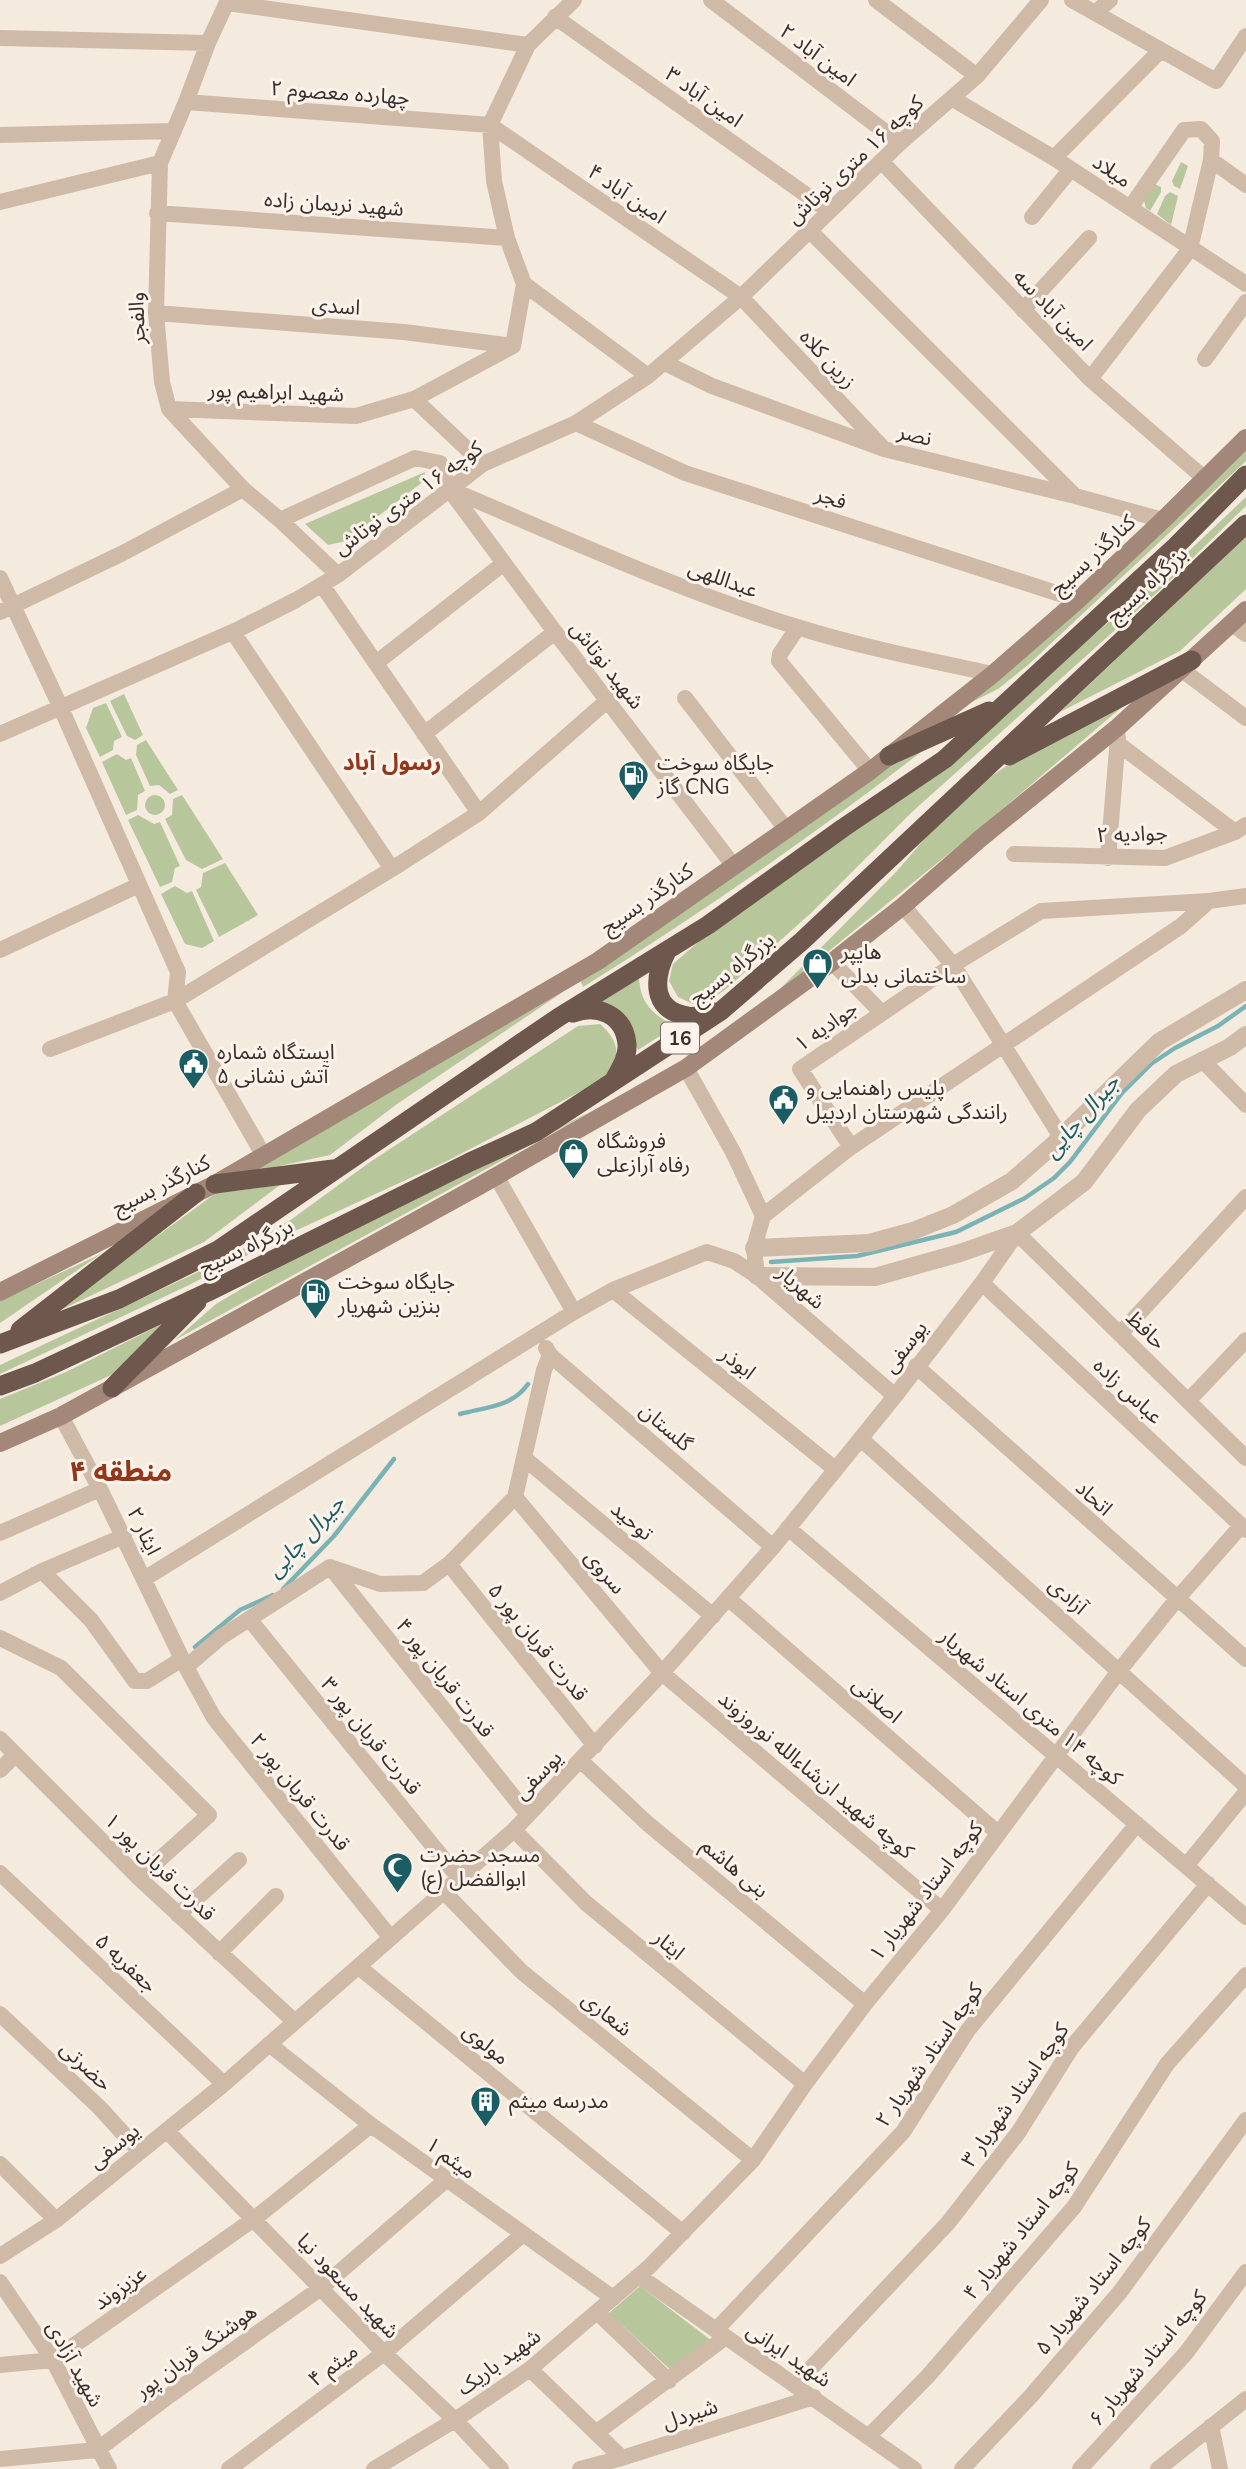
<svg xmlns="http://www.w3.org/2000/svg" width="1246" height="2469" viewBox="0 0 1246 2469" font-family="'Nunito Sans','Noto Sans Arabic',sans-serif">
  <rect width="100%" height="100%" fill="#f5eade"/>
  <path fill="#b8c69c" d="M1181,162L1188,166L1180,189L1174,186L1172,181Z
    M1152,183L1161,187V192L1150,211L1146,208L1143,197Z
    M1170,192L1178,196L1171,225L1157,214L1165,196Z
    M1246,444V461L1028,665L998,689L954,711Z
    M425,472L424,481L346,541L328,545L305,524Z
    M1246,497V506L1162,588L912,812L811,913L726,989L708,1001L693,1004L678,997L669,981L673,964L704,937L1089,639L1172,567Z
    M1246,537V589L1180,651L1060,712Z
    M124,694L143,735L135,740L127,736L110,701Z
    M1129,701L979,829L770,999L896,872L960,798L1015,760Z
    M106,703L122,737L114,741L113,750L100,757L86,728L93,708Z
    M146,740L178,790L170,794L159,785L150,786L136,755L137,745Z
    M934,742C821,830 705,911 583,987L580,979L894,762Z
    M117,754L126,760L131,758L145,791L138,795L137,810L126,815L102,762Z
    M145 805a10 10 0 1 1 20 0a10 10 0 1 1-20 0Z
    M182,795L223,859L202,869L186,860L165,819L172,815L173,799Z
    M138,815L154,824L160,822L180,866L175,868L172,882L160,887L128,820Z
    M225,863L258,915L219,937L196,890L201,887L203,873Z
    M175,886L187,893L192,891L214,941L202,948L185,944L161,894Z
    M639,978C641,1006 653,1012 674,1027L638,1050L632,1036L599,1003Z
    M563,992L397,1104L330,1155L247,1173Z
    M600,1024C613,1035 623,1052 612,1069C609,1075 600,1079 595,1084L445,1162L295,1231L189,1285L0,1374V1365L230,1257L292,1219L370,1162L578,1026Z
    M594,1110L175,1340L216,1304L297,1256Z
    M280,1185L204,1242L48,1316L216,1193Z
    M101,1254L0,1323V1301Z
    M162,1324L120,1371L0,1426V1399L66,1372Z
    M640,2286L712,2341L675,2374L609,2313Z"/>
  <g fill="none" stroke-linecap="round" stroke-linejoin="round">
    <path stroke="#7ab3b5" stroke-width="4.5" d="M771,1262L857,1256L956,1232L1025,1198L1054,1178L1070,1162L1122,1093L1151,1064L1175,1048L1218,1026L1246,1006
      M460,1414C486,1407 512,1407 528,1384
      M283,1589L334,1536L394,1459
      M195,1647L240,1610L273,1595"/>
    <path stroke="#cfbaa8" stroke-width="16" d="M228,0L208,43L186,102L160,163L156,313L162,382L169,409L243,489L280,520L338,575
      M711,0L900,143
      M876,0L977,76
      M1072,0L1216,81L1246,36
      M227,3L528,45
      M1096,12L1110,0
      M555,17L829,211
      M0,38L208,43
      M953,99L1054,158L1246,284
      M186,102L490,125L741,297L884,449
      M0,135L173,131
      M1054,158L1161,50
      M1211,160L1246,185
      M881,161L1090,379L1204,478
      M0,202L160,163
      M157,213L507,238
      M1032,217L1071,169
      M810,231L1073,494
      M524,284L648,376
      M1023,310L1089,238
      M156,313L404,332L513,346
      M1205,359L1246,302
      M665,363L712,386L884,449L1075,496L1163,520
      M1090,379L1190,249L1211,160L1212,141L1201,129L1184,130L1130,208
      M414,399L483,464
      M169,409L356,416L414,399L513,346L524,284L507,238L494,181L490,125L528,45L574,0
      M576,423L685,473L1078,600
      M452,490C565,538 678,590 797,627C861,647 927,660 993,674
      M280,520L415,458L440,463L449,489L555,632L733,865
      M0,578L60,706L178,972L175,1001L264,1156
      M322,585L479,813
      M0,612L123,553L243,489
      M798,627L780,654L779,661L870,771
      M233,632L392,869
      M376,663L504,563
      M1181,669L1246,718
      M685,698L786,829
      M0,734L239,629L296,600L338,575L483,464L576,423L648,376L741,297L900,143L977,76L1041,0
      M424,734L555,632
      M1117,743L1235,832
      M1014,854L1165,858L1235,832L1246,825
      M1108,858L1118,737
      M903,906L953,965L1061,1137
      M0,950L139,885
      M832,962L882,1013
      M50,1049L175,1001L392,869L479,813L608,700
      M1202,1060L1246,1105
      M686,1068L733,1152L763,1216L754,1248L757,1276
      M851,1147L800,1069L953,965L1041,911L1209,901
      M496,1176L574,1312
      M763,1216L851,1147L1181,926L1209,901L1246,896
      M982,1283L1246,1530
      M613,1290L835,1469
      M1120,1334L1246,1197
      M546,1348L550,1355L773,1547
      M916,1366L1246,1659
      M1189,1400L1246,1340
      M61,1416L100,1489L186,1667L214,1718L390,1937
      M861,1439L1246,1786
      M524,1458L713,1616
      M515,1497L662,1673L942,1910
      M788,1528L1246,1917
      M0,1533L100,1489
      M449,1564L595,1746
      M331,1568L528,1815
      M42,1571L91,1620L135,1681H147L182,1659
      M144,1579L574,1312L613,1290L707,1252L734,1261L757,1276L895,1396
      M0,1593L42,1571L124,1536
      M729,1599L998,1833
      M250,1620L459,1878
      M0,1638L61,1668L209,1815L139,1878
      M186,1667L221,1637L330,1567L380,1584L423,1583L449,1564L515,1497L544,1370L550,1355
      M0,1739L139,1878L295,2022
      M581,1761L647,1823L865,2004
      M0,1770L15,1755
      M514,1830L586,1903L805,2084
      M1186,1866L1246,1792
      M0,1873L224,2084
      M444,1892L522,1972L753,2160
      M178,1915L239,1860
      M219,1953L276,1896
      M359,1967L683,2233
      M0,2014L100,2108L140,2152
      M269,2044L371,2125L613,2298
      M167,2131L384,2353L455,2420L501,2469
      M0,2164L56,2220
      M0,2256L56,2220L224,2084L514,1830L662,1673L773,1547L895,1396L982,1283L1017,1233L1246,1458
      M639,2276L914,2469
      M0,2282L53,2360L109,2469
      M597,2312L669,2381
      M716,2330L903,2132L968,2030L1137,1824
      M0,2365L53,2360L254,2219L371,2125
      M530,2369L622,2458
      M795,2385L948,2223L1018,2133L1072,2047L1208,1884
      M1211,2426L1220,2469
      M597,2432L726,2337
      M868,2437L928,2376L1074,2207L1167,2064L1246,1975
      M0,2459L97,2450L166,2398L321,2288L446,2180
      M229,2469L384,2353L522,2235
      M374,2469L455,2420L530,2369L649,2267L753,2160L805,2084L865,2004L942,1910L1119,1671L1177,1599L1241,1526
      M580,2469L622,2458L814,2397
      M962,2469L1031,2396L1120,2292L1246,2120
      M1080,2469L1186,2353L1246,2272
      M1158,2469L1246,2399"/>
    <path stroke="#cfbaa8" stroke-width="18" d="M1232,623L1246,633
      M754,1248L869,1243L913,1231L953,1215L1012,1181L1053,1145L1159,1042L1246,990
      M757,1276L875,1277L960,1253L1017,1233L1084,1182L1138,1110L1176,1074L1230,1047L1246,1035"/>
    <path stroke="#a38879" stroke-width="18" d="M0,1292L215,1184L598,961L870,771L993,674L1078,600L1163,520L1246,438
      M0,1443L61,1416L112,1388L479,1186L686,1068L832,962L903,906L981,838L1118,727L1246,610"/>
    <path stroke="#6e574c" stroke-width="19" d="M889,756L989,711
      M1009,756L1192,660
      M667,951C654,976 650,1010 687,1016C695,1018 706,1014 714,1012
      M573,1013C597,1004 624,1014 627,1044C628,1057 620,1069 614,1080
      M215,1184L333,1169
      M20,1330L196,1193
      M0,1344L119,1299L218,1250L559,1017L708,925L843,828L945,759L1176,546L1246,475
      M0,1386L35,1373L208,1292L470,1162L536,1132L721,1011L802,941L1246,524
      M112,1388L197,1302"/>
  </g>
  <defs>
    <symbol id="fuel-pin" viewBox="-11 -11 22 30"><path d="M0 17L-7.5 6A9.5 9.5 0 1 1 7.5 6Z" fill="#1a5d62" stroke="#fcf4ec"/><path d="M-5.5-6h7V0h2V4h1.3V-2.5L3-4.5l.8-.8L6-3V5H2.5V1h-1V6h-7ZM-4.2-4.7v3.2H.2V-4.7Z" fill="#fff"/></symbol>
    <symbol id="shop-pin" viewBox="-11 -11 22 30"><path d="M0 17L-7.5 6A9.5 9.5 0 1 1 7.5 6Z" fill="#1a5d62" stroke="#fcf4ec"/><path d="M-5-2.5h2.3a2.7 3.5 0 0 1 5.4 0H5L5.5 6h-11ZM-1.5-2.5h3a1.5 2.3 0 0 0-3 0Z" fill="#fff"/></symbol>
    <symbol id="civic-pin" viewBox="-11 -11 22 30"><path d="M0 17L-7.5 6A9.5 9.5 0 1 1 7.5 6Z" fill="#1a5d62" stroke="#fcf4ec"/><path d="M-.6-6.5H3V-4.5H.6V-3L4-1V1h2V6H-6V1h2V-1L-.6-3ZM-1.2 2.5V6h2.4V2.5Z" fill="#fff"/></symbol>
    <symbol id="mosque-pin" viewBox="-11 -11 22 30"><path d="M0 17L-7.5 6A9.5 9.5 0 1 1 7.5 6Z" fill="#1a5d62" stroke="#fcf4ec"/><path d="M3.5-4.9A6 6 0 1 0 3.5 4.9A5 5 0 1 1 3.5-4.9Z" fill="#fff"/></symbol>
    <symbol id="building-pin" viewBox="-11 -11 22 30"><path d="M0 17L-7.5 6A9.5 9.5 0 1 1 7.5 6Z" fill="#1a5d62" stroke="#fcf4ec"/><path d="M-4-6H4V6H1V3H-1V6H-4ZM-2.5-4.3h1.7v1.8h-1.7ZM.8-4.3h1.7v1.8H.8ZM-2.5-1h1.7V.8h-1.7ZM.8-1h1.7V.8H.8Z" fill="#fff"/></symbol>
  </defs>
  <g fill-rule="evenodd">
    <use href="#fuel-pin" x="616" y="758" width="35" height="47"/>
    <use href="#shop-pin" x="800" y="946" width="35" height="47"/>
    <use href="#civic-pin" x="176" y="1046" width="35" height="47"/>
    <use href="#civic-pin" x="766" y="1082" width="35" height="47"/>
    <use href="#shop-pin" x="556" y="1136" width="35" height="47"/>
    <use href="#fuel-pin" x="298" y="1276" width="35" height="47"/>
    <use href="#mosque-pin" x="380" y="1850" width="35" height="47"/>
    <use href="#building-pin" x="468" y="2084" width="35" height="47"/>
  </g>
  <g text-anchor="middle" stroke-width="6" stroke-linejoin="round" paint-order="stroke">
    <rect fill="#fcf4ec" stroke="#756a64" stroke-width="2" x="661" y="1022.5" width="38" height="31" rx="5"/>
    <g font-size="19" font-weight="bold" fill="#3b2f29">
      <text x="680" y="1045">16</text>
    </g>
    <g font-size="21" fill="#3b2f29" stroke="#fcf4ec">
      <text transform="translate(818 55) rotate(37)" y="7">۲ امین آباد</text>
      <text transform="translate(340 93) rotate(4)" y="7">چهارده معصوم ۲</text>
      <text transform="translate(704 97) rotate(35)" y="7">۳ امین آباد</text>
      <text transform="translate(855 160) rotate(-43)" y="7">کوچه ۱۶ متری نوتاش</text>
      <text transform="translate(1112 171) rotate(34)" y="7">میلاد</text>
      <text transform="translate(627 194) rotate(34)" y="7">۴ امین آباد</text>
      <text transform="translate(334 204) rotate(4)" y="7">شهید نریمان زاده</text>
      <text transform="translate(336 306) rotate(4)" y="7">اسدی</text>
      <text transform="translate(1053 310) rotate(46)" y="7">امین آباد سه</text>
      <text transform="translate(137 318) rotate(-92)" y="7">والفجر</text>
      <text transform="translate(828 359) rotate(47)" y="7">زرین کلاه</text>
      <text transform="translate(276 392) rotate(2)" y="7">شهید ابراهیم پور</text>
      <text transform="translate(915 435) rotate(14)" y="7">نصر</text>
      <text transform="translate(408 498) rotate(-36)" y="7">کوچه ۱۶ متری نوتاش</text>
      <text transform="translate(831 498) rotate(18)" y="7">فجر</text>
      <text transform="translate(1093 555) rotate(-43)" y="7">کنارگذر بسیج</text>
      <text transform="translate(723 579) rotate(20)" y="7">عبداللهی</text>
      <text transform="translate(1147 585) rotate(-43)" y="7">بزرگراه بسیج</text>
      <text transform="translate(607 665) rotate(52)" y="7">شهید نوتاش</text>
      <text transform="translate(1132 834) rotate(-2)" y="7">جوادیه ۲</text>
      <text transform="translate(647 899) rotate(-35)" y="7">کنارگذر بسیج</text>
      <text transform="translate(732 969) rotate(-39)" y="7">بزرگراه بسیج</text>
      <text transform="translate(826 1026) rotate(-35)" y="7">جوادیه ۱</text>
      <text transform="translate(161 1185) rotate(-27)" y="7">کنارگذر بسیج</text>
      <text transform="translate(246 1247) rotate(-26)" y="7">بزرگراه بسیج</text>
      <text transform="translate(801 1287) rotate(41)" y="7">شهریار</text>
      <text transform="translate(1146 1330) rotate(44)" y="7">حافظ</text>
      <text transform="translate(905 1347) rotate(-53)" y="7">یوسفی</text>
      <text transform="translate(738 1363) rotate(39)" y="7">ابوذر</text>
      <text transform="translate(1128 1391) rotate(43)" y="7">عباس زاده</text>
      <text transform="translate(666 1427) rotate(41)" y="7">گلستان</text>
      <text transform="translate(1094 1498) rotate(42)" y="7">اتحاد</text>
      <text transform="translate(632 1521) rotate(40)" y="7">توحید</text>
      <text transform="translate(144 1531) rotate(64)" y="7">ایثار ۲</text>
      <text transform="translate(605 1572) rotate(50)" y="7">سروی</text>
      <text transform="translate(1068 1596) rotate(42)" y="7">آزادی</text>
      <text transform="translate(538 1642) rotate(51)" y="7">قدرت قربان پور ۵</text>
      <text transform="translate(445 1678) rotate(52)" y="7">قدرت قربان پور ۴</text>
      <text transform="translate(877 1700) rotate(41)" y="7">اصلانی</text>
      <text transform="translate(1031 1707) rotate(40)" y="7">کوچه ۱۴ متری استاد شهریار</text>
      <text transform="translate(371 1736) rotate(51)" y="7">قدرت قربان پور ۳</text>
      <text transform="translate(538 1775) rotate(-46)" y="7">یوسفی</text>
      <text transform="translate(816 1775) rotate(40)" y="7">کوچه شهید ان‌شاءالله نوروزوند</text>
      <text transform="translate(300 1792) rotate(51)" y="7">قدرت قربان پور ۲</text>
      <text transform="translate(160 1867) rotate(44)" y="7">قدرت قربان پور ۱</text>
      <text transform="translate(735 1868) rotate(40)" y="7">بنی هاشم</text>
      <text transform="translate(926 1891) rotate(-52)" y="7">کوچه استاد شهریار ۱</text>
      <text transform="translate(669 1945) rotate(40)" y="7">ایثار</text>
      <text transform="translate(126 1963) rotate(43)" y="7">جعفریه ۵</text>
      <text transform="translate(607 2014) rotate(39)" y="7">شعاری</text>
      <text transform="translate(486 2044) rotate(39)" y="7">مولوی</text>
      <text transform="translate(929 2055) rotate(-55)" y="7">کوچه استاد شهریار ۲</text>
      <text transform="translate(86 2066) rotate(43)" y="7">حضرتی</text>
      <text transform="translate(1015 2095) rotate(-55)" y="7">کوچه استاد شهریار ۳</text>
      <text transform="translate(114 2146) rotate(-39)" y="7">یوسفی</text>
      <text transform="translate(451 2158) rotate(36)" y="7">میثم ۱</text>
      <text transform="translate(1021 2231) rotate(-51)" y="7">کوچه استاد شهریار ۴</text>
      <text transform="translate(348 2286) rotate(46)" y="7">شهید مسعود نیا</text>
      <text transform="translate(1093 2286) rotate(-51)" y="7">کوچه استاد شهریار ۵</text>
      <text transform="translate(120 2288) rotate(-35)" y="7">عزیزوند</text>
      <text transform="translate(196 2351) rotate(-36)" y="7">هوشنگ قربان پور</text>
      <text transform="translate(789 2355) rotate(34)" y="7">شهید ایرانی</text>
      <text transform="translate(1148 2358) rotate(-50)" y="7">کوچه استاد شهریار ۶</text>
      <text transform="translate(499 2362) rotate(-36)" y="7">شهید باریک</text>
      <text transform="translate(75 2364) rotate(61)" y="7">شهید آزادی</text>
      <text transform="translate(333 2365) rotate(-37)" y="7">میثم ۴</text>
      <text transform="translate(690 2414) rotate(-18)" y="7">شیردل</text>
    </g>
    <g font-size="21" fill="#3b2f29" stroke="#fcf4ec" text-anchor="start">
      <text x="657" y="770">جایگاه سوخت<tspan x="657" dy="24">گاز CNG</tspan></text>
      <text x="841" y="959">هایپر<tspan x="841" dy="24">ساختمانی بدلی</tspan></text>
      <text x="217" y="1059">ایستگاه شماره<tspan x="217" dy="24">۵ آتش نشانی</tspan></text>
      <text x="806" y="1095">پلیس راهنمایی و<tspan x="806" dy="24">رانندگی شهرستان اردبیل</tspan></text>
      <text x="597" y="1148">فروشگاه<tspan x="597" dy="24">رفاه آرازعلی</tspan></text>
      <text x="338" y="1289">جایگاه سوخت<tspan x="338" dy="24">بنزین شهریار</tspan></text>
      <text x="420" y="1862">مسجد حضرت<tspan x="420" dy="24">ابوالفضل (ع)</tspan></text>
      <text x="509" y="2108">مدرسه میثم</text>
    </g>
    <g font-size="23" font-weight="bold" fill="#93361a" stroke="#fcf4ec">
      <text x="392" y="770">رسول آباد</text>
    </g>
    <g font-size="23" font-style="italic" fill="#1a5d62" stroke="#fcf4ec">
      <text transform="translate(1081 1116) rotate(-49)" y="8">جیرال چایی</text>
      <text transform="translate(305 1536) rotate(-47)" y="8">جیرال چایی</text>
    </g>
    <g font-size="28" font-weight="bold" fill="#93361a" stroke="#fcf4ec">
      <text x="121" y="1481">منطقه ۴</text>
    </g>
  </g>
</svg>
